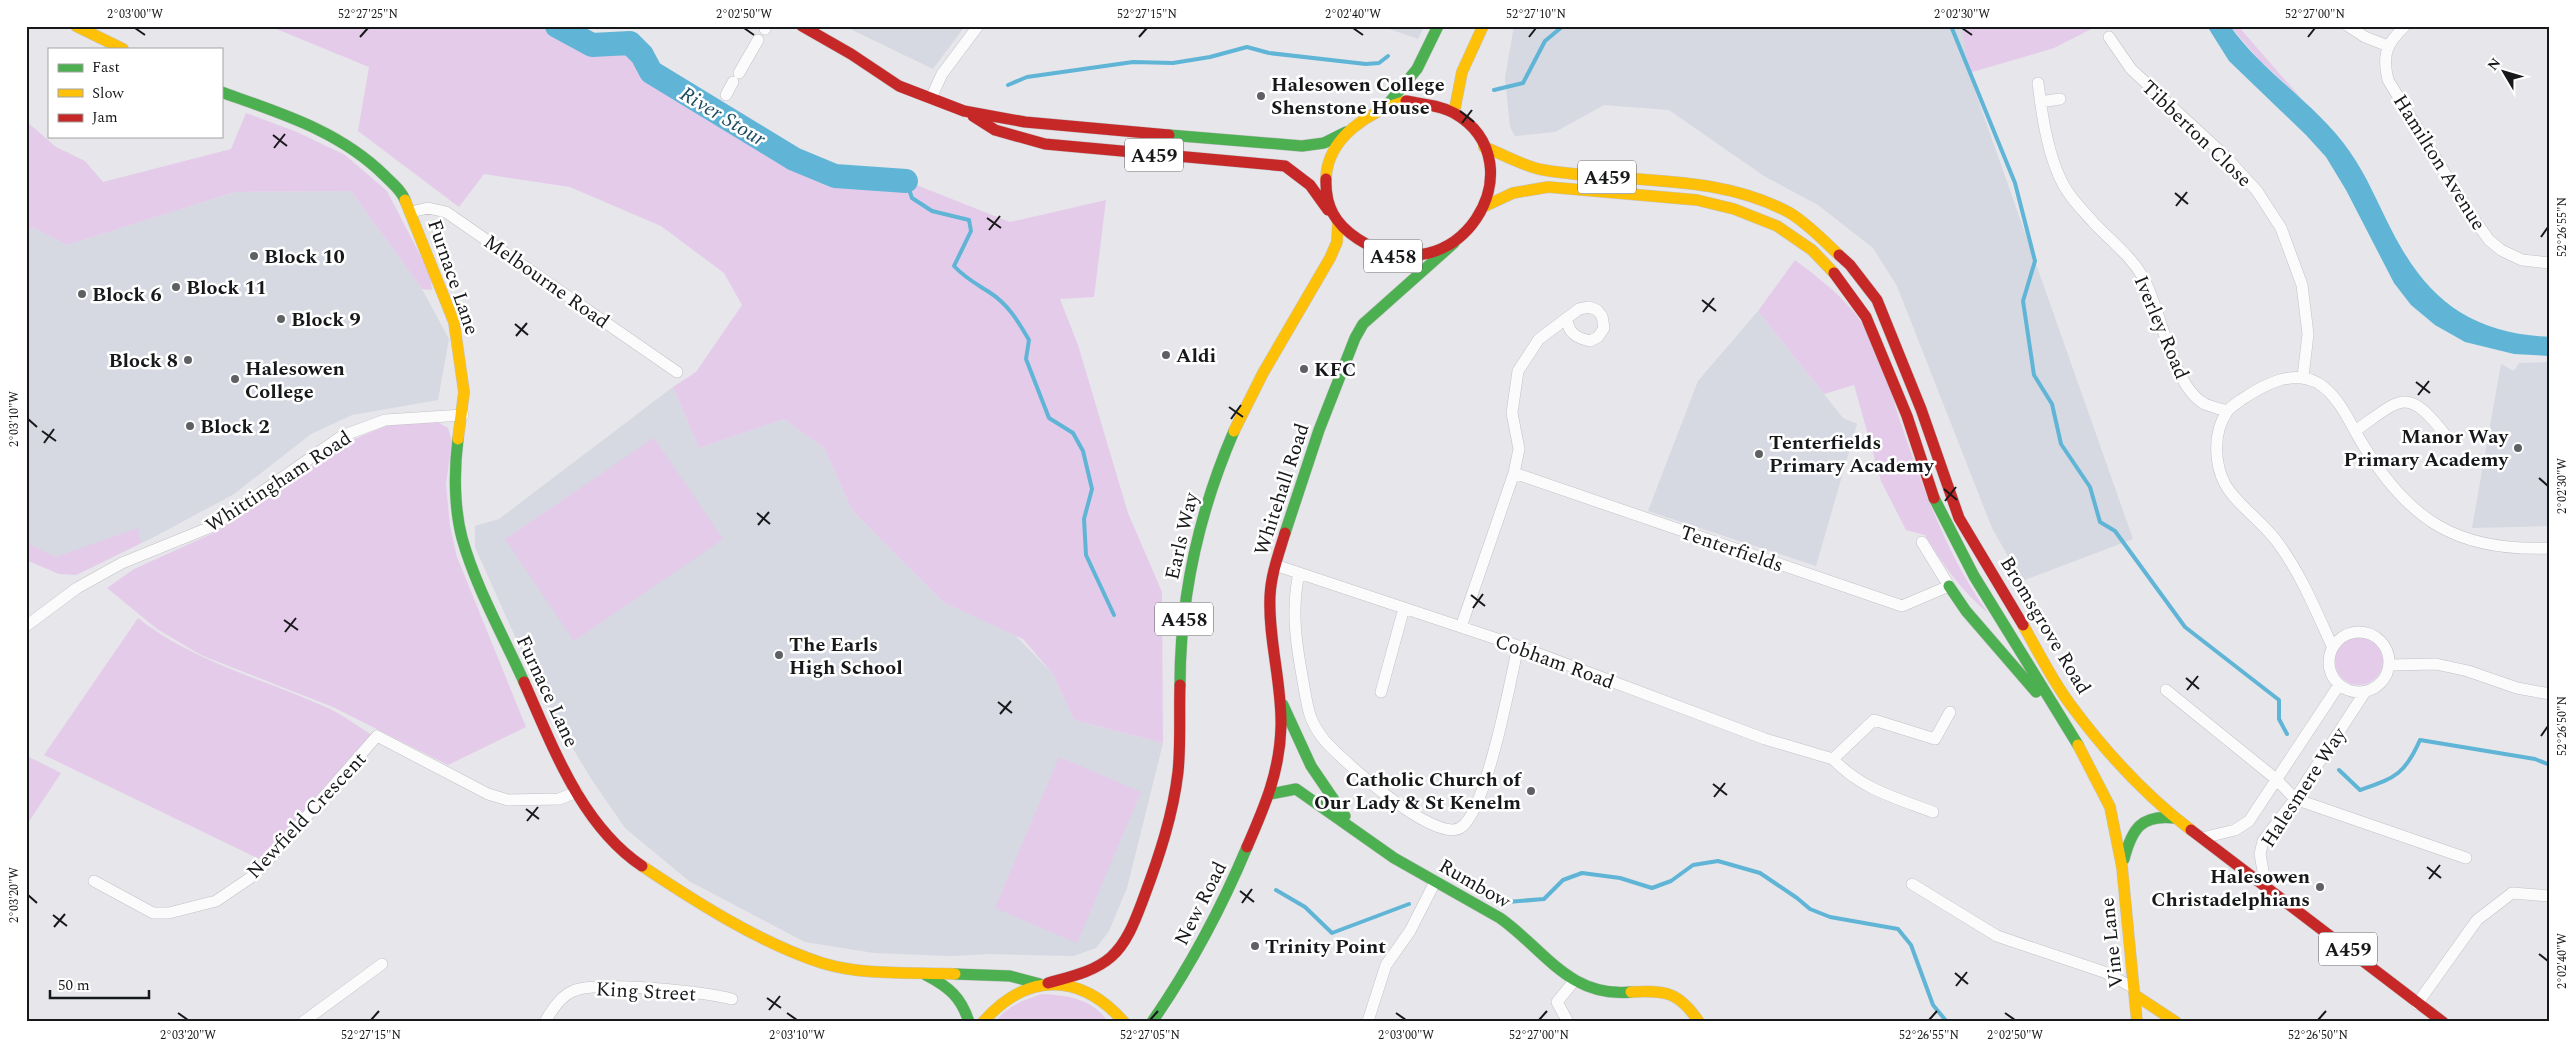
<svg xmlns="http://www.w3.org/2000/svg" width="2576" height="1048" viewBox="0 0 2576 1048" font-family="Spectral,serif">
  <rect width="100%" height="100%" fill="#e6e6eb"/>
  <path fill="#d6d8e2" d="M844,26H965L933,69Z
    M1381,26H1424L1418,39Z
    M1514,26H2010L1969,74L2133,539L2022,581L1992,528L1897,286L1873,248L1818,205L1764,176L1669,110L1604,105L1555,132L1515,136L1510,127L1505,78Z
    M351,191L422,289L449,339L438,400L352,415L311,434L234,494L154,537L76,575L26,553V230L34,228L67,245L235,192Z
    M1758,311L1843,418L1857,424L1816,566L1648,511L1698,381Z
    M2550,362V526L2472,528L2501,364L2514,371L2519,363Z
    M673,387L699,448L784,419L824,448L852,510L943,602L1015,635L1053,674L1074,720L1163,743L1127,888L1109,931L1096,948L1073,956L989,954L952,956L874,953L805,942L689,881L625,828L592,780L543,699L475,547V526L499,519Z"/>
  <path fill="#e5cbea" d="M269,26H557L592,45L603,36L622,33L659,69L738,117L794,159L835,176L906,181L1010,222L1106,200L1094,297L1060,299L1078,345L1128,513L1162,592L1163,743L1074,720L1053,674L1023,639L943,602L852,510L824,448L784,419L699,448L673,387L696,372L742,305L724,273L661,226L570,187L484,174L459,207L358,131L369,67Z
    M1962,26H2097L2054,48L1969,73Z
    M2230,26H2238L2301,98L2261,62Z
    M246,113L297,132L345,155L387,191L430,274L432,290L422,289L351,191L235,192L67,245L34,228L26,230V121L56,147L85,161L103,182L231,149Z
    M1795,260C1815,275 1835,290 1852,310C1878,340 1889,387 1901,424C1924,490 1947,556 1988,613C1960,589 1944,566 1925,535L1906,530L1881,481L1854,385L1824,394L1758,311Z
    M437,422L448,428L452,441L446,484L450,526L457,557L526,727L448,765L333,707L201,655L157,629L107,588L134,569L218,531L345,443L388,425Z
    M654,438L723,539L574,641L505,539Z
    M138,528L141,543L76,575L59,574L26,560V543L56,557Z
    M138,618C195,663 265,679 330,709C345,716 358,727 372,735L261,860L44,755Z
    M2335 661a24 24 0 1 1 48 0a24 24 0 1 1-48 0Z
    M29,757L61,773L26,826V761Z
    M1059,757L1141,792L1077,943L995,908Z
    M1042,994C1066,995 1094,999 1108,1022H995C1007,1006 1023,1000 1042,994Z"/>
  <path fill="#60b5d6" d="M2207,26H2230C2264,74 2317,104 2350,152C2367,176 2378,204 2391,229C2427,300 2470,333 2550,337V356L2514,354L2465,342L2435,325L2411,305L2394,283L2346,190L2326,157L2306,135L2229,61Z"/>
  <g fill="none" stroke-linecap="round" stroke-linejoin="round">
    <path stroke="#60b5d6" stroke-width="4" d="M1951,26L2015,183L2035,261L2023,301L2034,375L2052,404L2061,444L2090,487L2100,522L2115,531L2185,627L2279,700V719L2287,734
      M1008,85L1027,77L1133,62L1173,63L1210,57L1247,47L1269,53L1366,64L1379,63L1388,56
      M1494,90L1523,83L1545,41L1563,26
      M906,181L912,198L932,211L969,220L971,231L954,266C965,278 975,283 989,292C1008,304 1018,321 1029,340L1026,359L1049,418L1073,433L1083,451L1092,489L1084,519L1086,555L1114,615
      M2339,770L2360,790C2394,778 2404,776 2420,740L2535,759L2550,765
      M1276,890L1305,907L1332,933L1409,904
      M1507,902L1544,899L1563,880L1582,873L1620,878L1652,888L1671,881L1693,865L1718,861L1760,873L1797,898L1810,909L1830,917L1898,929L1911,945L1933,1005L1947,1022"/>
    <path stroke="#60b5d6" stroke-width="24" d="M557,26L592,45L630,43L642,55L651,72L794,159L835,176L906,181"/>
    <defs>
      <path id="street" d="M2348,26L2365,37L2388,46
        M2405,26C2386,44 2382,55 2388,80L2468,211L2489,240L2501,250L2522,260L2550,263
        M765,29L766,26
        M2109,37L2131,69L2225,156L2257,191L2281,228L2302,285L2308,334L2303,377
        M739,73L758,40
        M2038,83C2042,116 2049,167 2070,195C2077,205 2086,214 2094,223C2111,241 2130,255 2143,277C2161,309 2172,387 2205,404C2212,407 2220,409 2227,411
        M726,95L733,82
        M931,98L942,74L978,26
        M2040,102L2060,99
        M411,212L428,208L446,212L677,372
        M2355,431C2403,397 2407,386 2447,437
        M1514,473L1902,606L1949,586L1922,542
        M1275,565L1518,646L1765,739L1833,759
        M1299,573C1291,610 1296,644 1303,681C1305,693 1307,707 1311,718C1314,725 1320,735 1325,741C1343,761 1434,843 1460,828C1486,814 1511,678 1518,646
        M26,626L77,588L122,563L213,526L342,436L385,420L463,415
        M1461,627L1514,473L1519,449L1512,413L1518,371L1539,339L1579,309L1589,307L1597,310L1602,316L1604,328L1598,337L1590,341C1577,338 1568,333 1567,319
        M2329 662a30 30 0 1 1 60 0a30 30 0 1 1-60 0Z
        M2332,646C2316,611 2301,574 2278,543C2265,524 2235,503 2225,484C2214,463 2213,432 2227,412C2230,407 2237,403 2241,400C2263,385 2292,369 2318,383C2340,397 2349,422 2362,443C2409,521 2458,552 2550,548
        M2390,665L2436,664L2468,671L2517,688L2550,694
        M2166,690L2276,779L2295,799L2466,858
        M1381,692L1404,608
        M1833,759L1874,720L1935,739L1950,712
        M1833,759C1861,789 1896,798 1933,812
        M2202,838L2235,830L2249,821L2339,685
        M94,881L153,913H169L216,901L250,878L264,865L377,736L488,794L508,800L559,799L577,792
        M1912,884L1997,936L2104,972L2132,987
        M2266,888L2260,854L2263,841L2295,799L2365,692
        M2417,1004L2477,920L2512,893L2550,896
        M1368,1021L1386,965L1410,931L1435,882
        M303,1022L382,964
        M545,1022C551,1011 561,996 573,991C597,980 704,992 732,999
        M1568,1022L1557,1002L1575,980"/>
      <path id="fast" d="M221,92C280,113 340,131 385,176C393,184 401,190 405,200
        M1388,104L1417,69L1438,26
        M1169,135L1302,146L1324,143L1346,132
        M458,439C454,470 454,508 462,538C476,588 503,635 524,682
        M1934,498L1974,576L2078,745
        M1285,533L1319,430L1355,338L1363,324L1454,243
        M1949,586L1966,611L2036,692
        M1180,685C1180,597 1199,512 1234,431
        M1283,705L1311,766L1345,816
        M1270,794L1296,789L1394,858L1500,918C1544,949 1569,998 1631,992
        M2124,859C2132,829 2141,814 2175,818
        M955,974L1010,976L1040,984
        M926,975C949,987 961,997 969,1022
        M1152,1022C1190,967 1221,909 1247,847"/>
      <path id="slow" d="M76,26L123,49
        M1454,113L1462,72L1483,26
        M1484,147C1503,154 1524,167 1544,170C1626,184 1715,172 1790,213C1808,224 1823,240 1839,255
        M1326,179C1327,137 1370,111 1406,101
        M405,200L454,322L464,392L458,439
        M1483,207L1513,193L1548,187L1697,200L1734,209L1777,226L1812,250L1834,273
        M1234,431L1263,373L1330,258L1337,242L1338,223
        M2023,625C2038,651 2052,680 2070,704C2104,750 2146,796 2191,830
        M2078,745L2110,807L2122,867L2137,1022
        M642,866C696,902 760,943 822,963C864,976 912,972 955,974
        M1631,992C1666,990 1679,992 1699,1022
        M2135,995L2176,1022
        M983,1022C1027,972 1080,972 1124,1022"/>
      <path id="jam" d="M802,26L851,54L899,86L964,111L1025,122L1169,135
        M973,116L995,130L1045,144L1285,166L1310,185L1328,210
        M1326,179C1325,206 1335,224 1358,239C1458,303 1541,163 1454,113C1439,105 1422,104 1406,101
        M1839,255L1850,265L1877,300L1921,409L1959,518L2023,625
        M1834,273L1866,317L1907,416L1934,498
        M524,682C553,747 581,825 642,866
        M2191,830L2443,1022
        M1247,847C1265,806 1280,771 1281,726C1282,683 1268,639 1270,596C1271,574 1279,553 1285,533
        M1048,983C1069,977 1094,972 1111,957C1128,942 1136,918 1144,897C1159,857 1173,815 1178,772C1181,743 1179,714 1180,685"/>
    </defs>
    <use href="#street" stroke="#c2c2c6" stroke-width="12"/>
    <use href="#fast" stroke="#c2c2c6" stroke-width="12"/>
    <use href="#slow" stroke="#c2c2c6" stroke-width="12"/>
    <use href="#jam" stroke="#c2c2c6" stroke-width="12"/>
    <use href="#street" stroke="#fbfbfc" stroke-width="11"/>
    <use href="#fast" stroke="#4caf50" stroke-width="11"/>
    <use href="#slow" stroke="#ffc107" stroke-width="11"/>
    <use href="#jam" stroke="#c62828" stroke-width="11"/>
  </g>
  <path fill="none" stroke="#17181a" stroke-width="2" d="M135,28L145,35M744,28L754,35M1353,28L1363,35M1962,28L1972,35M360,37L368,28M1139,37L1147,28M1529,37L1536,28M2308,37L2315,28M1460,111L1474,122M1462,123L1472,110M273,135L287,146M274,148L285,134M2175,193L2188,204M2176,206L2187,192M987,218L1001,228M989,230L1000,216M2541,237L2548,227M1702,300L1716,311M1703,312L1714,298M515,324L528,335M516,336L527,323M2416,382L2430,393M2418,395L2429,381M1229,407L1243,417M28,419L37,427M1231,419L1241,405M42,431L56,441M44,443L54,429M2539,478L2548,486M1944,489L1957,500M1945,501L1956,487M757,513L770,524M758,525L769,512M1471,595L1485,606M1473,608L1483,594M284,620L298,630M285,632L296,618M2186,678L2199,689M2187,690L2198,676M998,702L1012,713M1000,714L1011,701M2541,736L2548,726M1713,784L1727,795M1714,797L1725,783M526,809L539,819M527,821L538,807M2427,867L2441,878M2429,879L2440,865M1240,891L1254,902M28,895L37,903M1242,903L1252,889M53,915L67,926M54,927L65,914M2539,954L2548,961M1955,973L1968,984M1956,986L1967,972M767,998L781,1008M769,1010L780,996M178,1013L188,1020M787,1013L797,1020M1396,1013L1406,1020M2005,1013L2015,1020M371,1020L379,1011M1150,1020L1158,1011M1539,1020L1547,1011M1929,1020L1937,1011M2318,1020L2326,1011"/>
  <g fill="#5f6063" stroke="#fff" stroke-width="2">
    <circle cx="1261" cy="96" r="5"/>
    <circle cx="254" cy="256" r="5"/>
    <circle cx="176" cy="287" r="5"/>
    <circle cx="82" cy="294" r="5"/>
    <circle cx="281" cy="319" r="5"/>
    <circle cx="1166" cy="355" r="5"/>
    <circle cx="188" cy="360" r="5"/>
    <circle cx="1304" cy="369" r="5"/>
    <circle cx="235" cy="379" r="5"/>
    <circle cx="190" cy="426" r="5"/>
    <circle cx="2518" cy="448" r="5"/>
    <circle cx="1759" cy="454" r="5"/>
    <circle cx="779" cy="655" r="5"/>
    <circle cx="1531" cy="791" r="5"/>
    <circle cx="2320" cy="887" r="5"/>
    <circle cx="1255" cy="946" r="5"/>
  </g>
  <g text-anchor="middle" stroke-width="5" stroke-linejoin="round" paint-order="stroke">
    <g fill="#fff" stroke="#5d5d5f" stroke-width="1">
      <rect x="1125" y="138.5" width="58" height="33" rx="4"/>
      <rect x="1578" y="160.5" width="58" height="33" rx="4"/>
      <rect x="1364" y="239.5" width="58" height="33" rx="4"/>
      <rect x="1155" y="602.5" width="58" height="33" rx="4"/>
      <rect x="2319" y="932.5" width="58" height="33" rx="4"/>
    </g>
    <g font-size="19" font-weight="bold" fill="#17181a">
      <text x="1154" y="162">A459</text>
      <text x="1607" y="184">A459</text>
      <text x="1393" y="263">A458</text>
      <text x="1184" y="626">A458</text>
      <text x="2348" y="956">A459</text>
    </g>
    <g font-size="20" font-weight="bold" fill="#17181a" stroke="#fff" text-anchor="start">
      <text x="1271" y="91">Halesowen College<tspan x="1271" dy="23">Shenstone House</tspan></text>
      <text x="264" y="263">Block 10</text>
      <text x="186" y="294">Block 11</text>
      <text x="92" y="301">Block 6</text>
      <text x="291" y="326">Block 9</text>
      <text x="1176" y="362">Aldi</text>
      <text x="178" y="367" text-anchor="end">Block 8</text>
      <text x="245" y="375">Halesowen<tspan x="245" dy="23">College</tspan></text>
      <text x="1314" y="376">KFC</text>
      <text x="200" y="433">Block 2</text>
      <text x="2508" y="443" text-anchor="end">Manor Way<tspan x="2508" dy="23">Primary Academy</tspan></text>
      <text x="1769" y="449">Tenterfields<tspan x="1769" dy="23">Primary Academy</tspan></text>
      <text x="789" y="651">The Earls<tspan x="789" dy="23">High School</tspan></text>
      <text x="1521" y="786" text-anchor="end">Catholic Church of<tspan x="1521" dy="23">Our Lady &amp; St Kenelm</tspan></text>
      <text x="2310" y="883" text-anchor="end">Halesowen<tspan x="2310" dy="23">Christadelphians</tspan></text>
      <text x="1265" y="953">Trinity Point</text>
    </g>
    <g font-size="20" fill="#17181a" stroke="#fff">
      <text transform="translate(2197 133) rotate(44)" y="7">Tibberton Close</text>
      <text transform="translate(2440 162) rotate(58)" y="7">Hamilton Avenue</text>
      <text transform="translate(454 277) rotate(71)" y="7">Furnace Lane</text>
      <text transform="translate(547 281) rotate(35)" y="7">Melbourne Road</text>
      <text transform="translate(2162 327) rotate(67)" y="7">Iverley Road</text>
      <text transform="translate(278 481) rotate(-33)" y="7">Whittingham Road</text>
      <text transform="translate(1281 489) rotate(-72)" y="7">Whitehall Road</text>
      <text transform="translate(1181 536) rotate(-77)" y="7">Earls Way</text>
      <text transform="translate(1732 548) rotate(19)" y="7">Tenterfields</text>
      <text transform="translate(2046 625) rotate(59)" y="7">Bromsgrove Road</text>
      <text transform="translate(1555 661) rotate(20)" y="7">Cobham Road</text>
      <text transform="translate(548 691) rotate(65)" y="7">Furnace Lane</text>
      <text transform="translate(2303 787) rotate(-57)" y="7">Halesmere Way</text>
      <text transform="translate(306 815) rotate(-47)" y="7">Newfield Crescent</text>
      <text transform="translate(1475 883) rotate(30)" y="7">Rumbow</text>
      <text transform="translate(1200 903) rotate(-63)" y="7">New Road</text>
      <text transform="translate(2111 943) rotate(-96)" y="7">Vine Lane</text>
      <text transform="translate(646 991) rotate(3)" y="7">King Street</text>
    </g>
    <g font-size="21" font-style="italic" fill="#1e4c60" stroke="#fff">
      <text transform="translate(723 116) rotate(31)" y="7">River Stour</text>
    </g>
  </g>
  <rect width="2576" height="1048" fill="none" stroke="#ffffff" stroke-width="55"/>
  <rect x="48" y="48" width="175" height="90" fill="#ffffff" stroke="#a2a3a3"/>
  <rect x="58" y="64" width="25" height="8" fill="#4caf50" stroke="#a2a3a3"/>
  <text x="92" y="72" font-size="15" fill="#17181a">Fast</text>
  <rect x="58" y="89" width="25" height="8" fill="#ffc107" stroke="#a2a3a3"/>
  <text x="92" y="98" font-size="15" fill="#17181a">Slow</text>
  <rect x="58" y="114" width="25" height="8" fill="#c62828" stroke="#a2a3a3"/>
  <text x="92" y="122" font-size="15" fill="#17181a">Jam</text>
  <g transform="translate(2504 72) rotate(308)" stroke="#ffffff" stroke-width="4" paint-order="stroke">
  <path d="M0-4L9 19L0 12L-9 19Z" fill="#17181a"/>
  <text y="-8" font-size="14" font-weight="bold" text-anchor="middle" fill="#17181a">N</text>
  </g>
  <path d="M50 990v8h99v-8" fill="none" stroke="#17181a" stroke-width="2.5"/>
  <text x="58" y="990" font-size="15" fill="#17181a" stroke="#ffffff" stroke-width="4" paint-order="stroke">50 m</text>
  <rect x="28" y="28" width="2520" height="992" fill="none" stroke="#17181a" stroke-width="2"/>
  <g font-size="12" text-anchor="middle" fill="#17181a">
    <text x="135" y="18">2°03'00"W</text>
    <text x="368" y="18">52°27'25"N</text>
    <text x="744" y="18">2°02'50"W</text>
    <text x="1147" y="18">52°27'15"N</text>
    <text x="1353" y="18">2°02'40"W</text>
    <text x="1536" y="18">52°27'10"N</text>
    <text x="1962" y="18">2°02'30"W</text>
    <text x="2315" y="18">52°27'00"N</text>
    <text transform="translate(2562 227) rotate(-90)" y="4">52°26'55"N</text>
    <text transform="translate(14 419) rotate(-90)" y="4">2°03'10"W</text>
    <text transform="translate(2562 486) rotate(-90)" y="4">2°02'30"W</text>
    <text transform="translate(2562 726) rotate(-90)" y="4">52°26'50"N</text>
    <text transform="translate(14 895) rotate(-90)" y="4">2°03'20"W</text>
    <text transform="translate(2562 961) rotate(-90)" y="4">2°02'40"W</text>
    <text x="188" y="1039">2°03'20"W</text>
    <text x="371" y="1039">52°27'15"N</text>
    <text x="797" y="1039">2°03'10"W</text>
    <text x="1150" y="1039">52°27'05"N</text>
    <text x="1406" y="1039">2°03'00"W</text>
    <text x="1539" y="1039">52°27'00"N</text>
    <text x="1929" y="1039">52°26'55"N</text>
    <text x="2015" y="1039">2°02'50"W</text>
    <text x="2318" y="1039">52°26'50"N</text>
  </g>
</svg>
